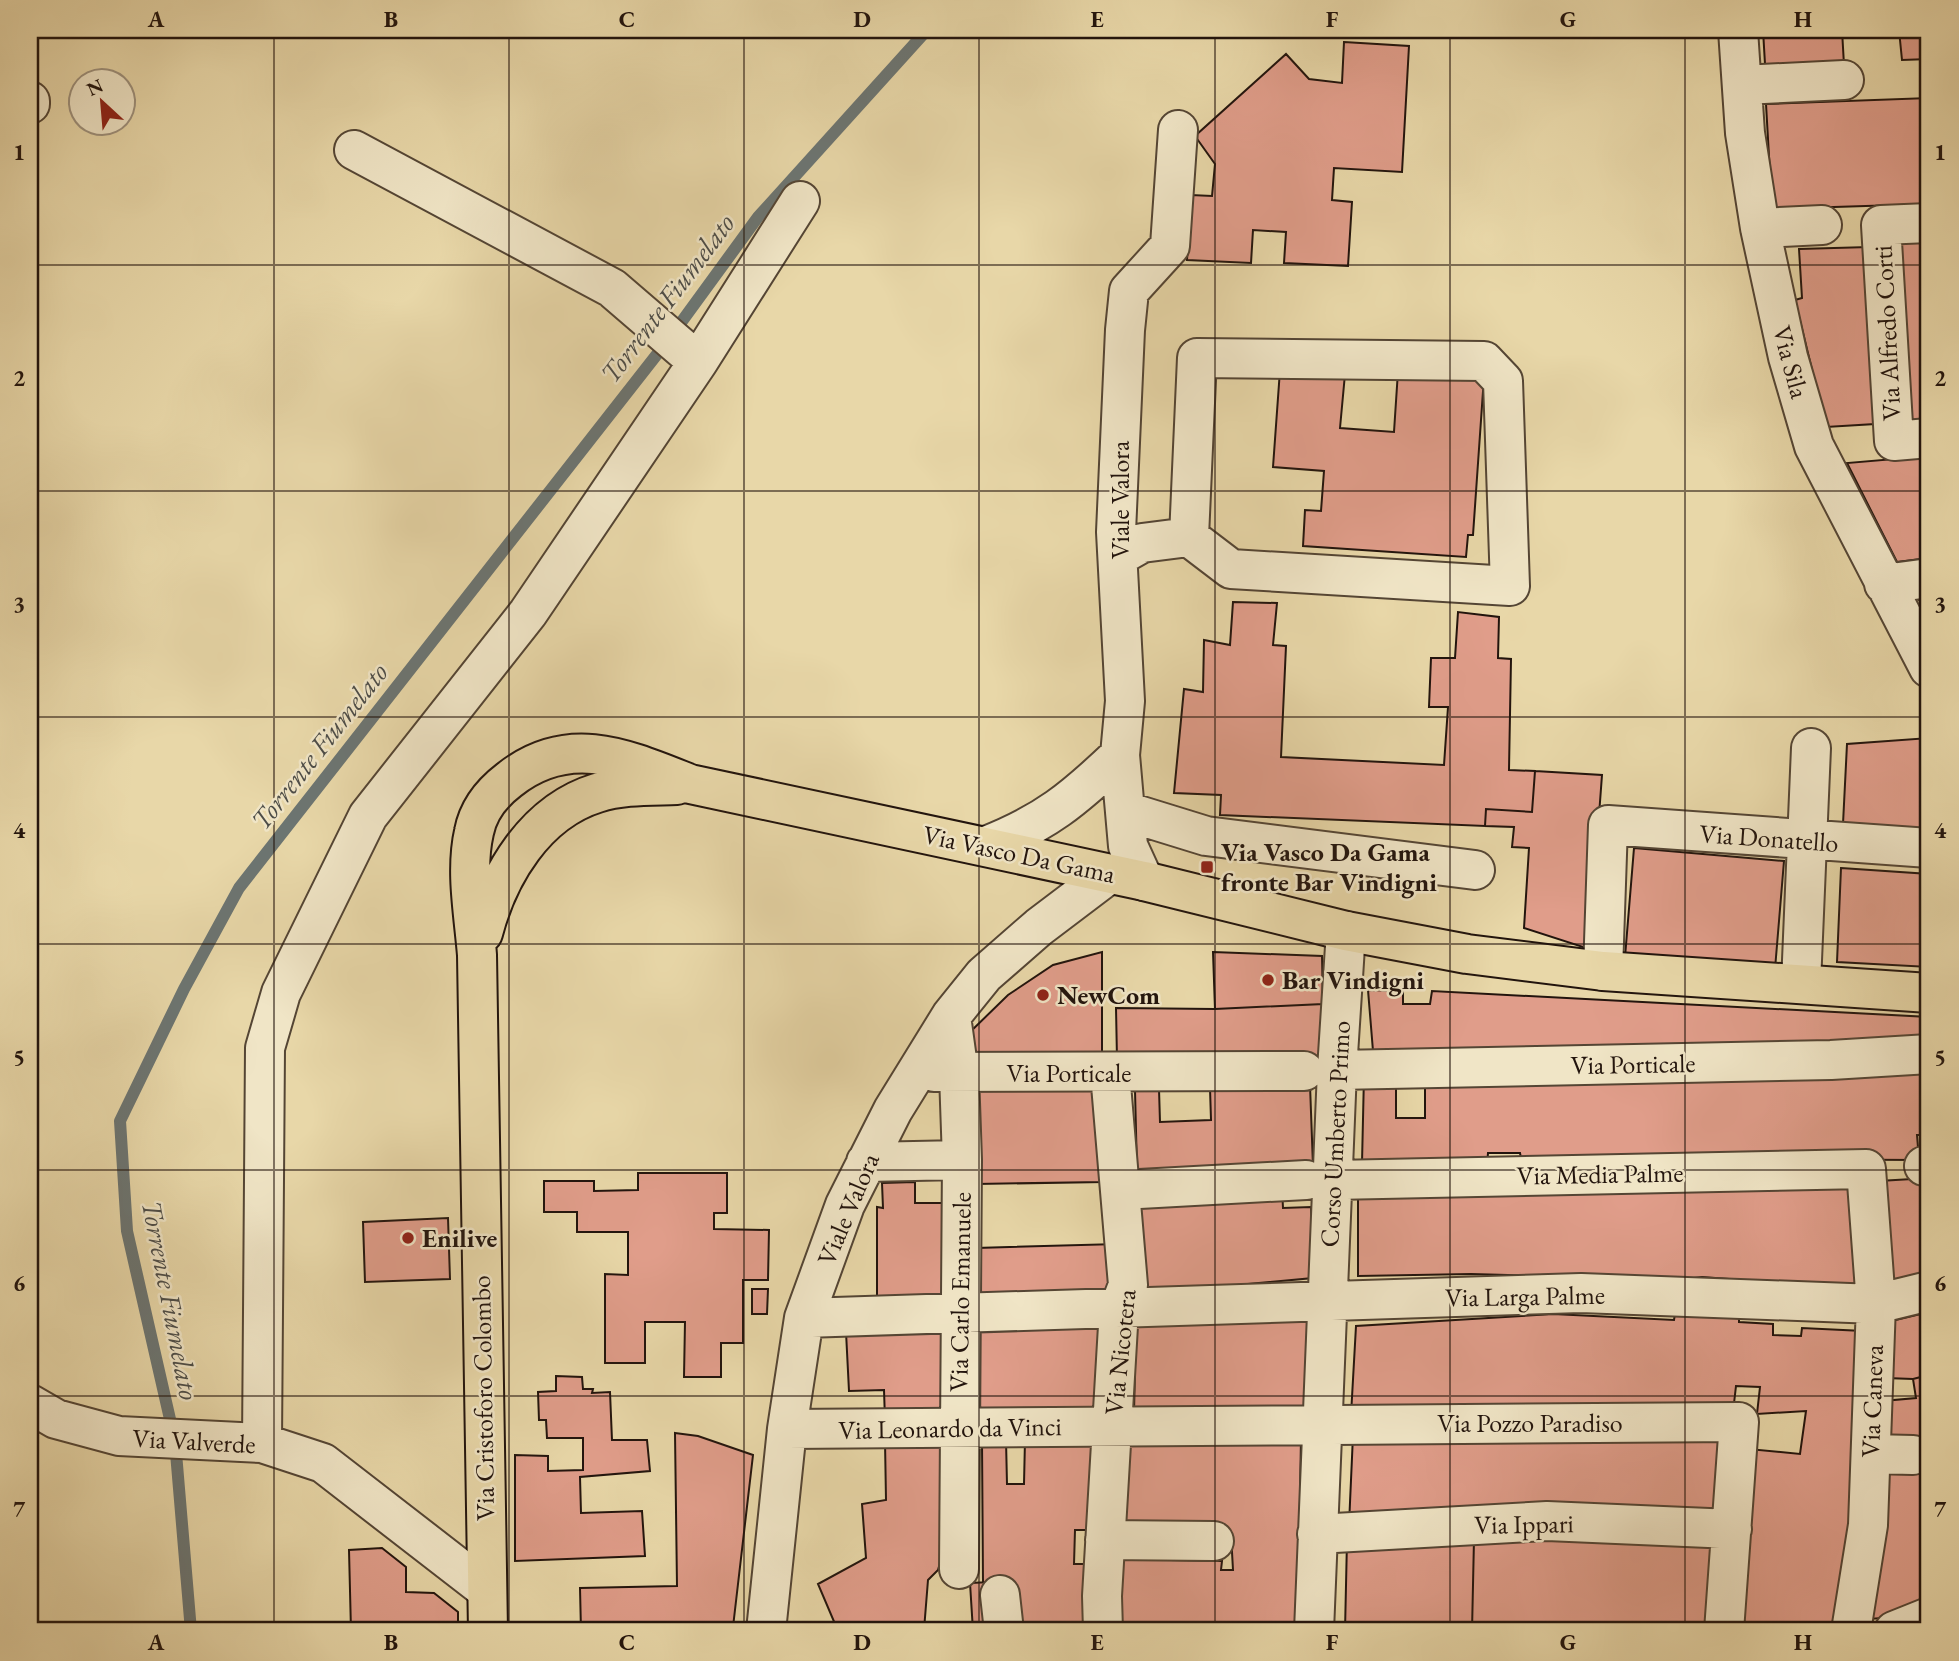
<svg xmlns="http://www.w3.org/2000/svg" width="1959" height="1661" viewBox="0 0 1959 1661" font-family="'EB Garamond',serif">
  <rect width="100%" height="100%" fill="#e8d7a8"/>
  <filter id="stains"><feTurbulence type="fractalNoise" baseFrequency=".00286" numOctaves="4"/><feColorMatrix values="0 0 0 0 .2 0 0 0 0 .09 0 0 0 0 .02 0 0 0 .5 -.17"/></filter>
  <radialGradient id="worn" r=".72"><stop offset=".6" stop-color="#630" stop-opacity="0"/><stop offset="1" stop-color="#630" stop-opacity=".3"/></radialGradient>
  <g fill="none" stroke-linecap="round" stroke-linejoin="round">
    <path stroke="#6c7572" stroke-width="12" d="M191,1631L175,1441L127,1231L120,1121L184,989L239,888L669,339L758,217L927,30"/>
  </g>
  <path fill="#e09d8a" stroke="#22140d" stroke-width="2" d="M1763,30H1842L1844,65L1765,64Z
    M1899,30H1929V59L1902,60Z
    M1344,42L1409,46L1402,172L1334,168L1332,200L1352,202L1348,266L1284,263L1286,232L1253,230L1251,263L1187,260L1191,195L1212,196L1215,164L1195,136L1286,54L1309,79L1342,83Z
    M1929,98V204L1772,209L1766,104Z
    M1929,240V419L1905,421L1898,241Z
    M1869,247L1875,424L1826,427L1795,300L1802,298L1799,249Z
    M1280,370L1345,374L1340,428L1394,432L1398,371L1484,377L1473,535H1468L1466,557L1303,546L1305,510L1321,511L1324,471L1273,467Z
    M1929,456V558L1897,562L1847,463Z
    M1929,595V618L1917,596Z
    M1233,602L1277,603L1273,645L1286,646L1281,757L1444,765L1448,707H1429L1431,658H1455L1458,612L1499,617L1498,658L1511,659L1509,770L1535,771L1532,812L1486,809L1485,826L1220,815L1221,795L1174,793L1184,689L1203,692L1204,640L1230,645Z
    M1929,738V829L1843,824L1847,744Z
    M1535,771L1602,775L1589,949L1524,928L1529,848L1512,847L1514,827L1485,826L1486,809L1532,812Z
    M1634,848L1784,861L1775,969L1625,957Z
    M1841,868L1929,874V967L1837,962Z
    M1102,952V1057L966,1059L965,1037L1008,995L1053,965Z
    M1213,952L1322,956L1323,1004L1215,1009Z
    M1368,990L1403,991V1004H1430L1432,991L1929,1017V1037L1738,1048L1373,1051Z
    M1323,1004L1326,1056L1117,1059L1116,1008L1215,1009Z
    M1929,1063V1135H1917L1919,1160L1521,1158L1520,1153H1488L1487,1166L1362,1163L1364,1075H1396V1118H1425V1076Z
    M1103,1085L1104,1182L976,1184L974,1088Z
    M1310,1085L1313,1166L1137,1172L1135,1090L1159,1089L1160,1122L1211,1120L1210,1088Z
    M638,1173H727V1213H714V1229L769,1230L768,1280H743V1343H721V1377H684L685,1322H645V1363H605V1274L628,1275V1232H577V1212H544V1181H594V1191L638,1190Z
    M1929,1178V1272L1887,1282L1879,1181Z
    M915,1182V1203H953V1298H877V1207L883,1208L882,1183Z
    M1856,1182L1862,1289L1702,1277L1678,1280L1471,1274L1358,1276V1187Z
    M1282,1188L1283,1208L1311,1207L1313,1278L1141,1294L1134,1200Z
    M448,1218L450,1279L365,1282L363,1222Z
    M1118,1244L1120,1295L977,1297L976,1248Z
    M752,1289H768L767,1314H752Z
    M1929,1312V1375L1913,1379L1886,1378L1887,1322Z
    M1553,1314L1674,1320L1675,1314L1739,1317V1322L1773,1324V1335L1801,1336L1802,1328L1863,1331L1859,1430L1837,1631H1735L1749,1449L1800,1454L1806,1411L1757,1414L1760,1387L1736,1386L1733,1412L1351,1415L1356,1326Z
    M1136,1319L1310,1321L1308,1416L1134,1413Z
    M1102,1325L1103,1416L980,1418L978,1328Z
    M945,1328L948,1417L885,1420L884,1390L849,1391L846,1332Z
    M1928,1375L1929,1439L1916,1442H1883V1401L1916,1398L1913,1379Z
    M556,1376L582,1377L583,1389H593L592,1393L610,1392L612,1440H647L650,1471L580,1477L581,1513L642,1511L645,1556L515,1561V1455L548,1456V1471L583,1470V1438H547L546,1420H539L538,1392L556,1391Z
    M675,1433L698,1436L753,1455L733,1627L716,1631H581L580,1588L677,1586Z
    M1727,1434L1722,1519L1349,1525L1353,1435Z
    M1103,1436L1096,1530H1075L1074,1564H1090L1091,1631H1014L1013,1583L983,1582L982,1442L1006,1440L1007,1484H1024L1025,1440Z
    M1301,1437L1298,1631H1115L1119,1559L1222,1561L1221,1570H1233L1231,1534L1120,1532L1124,1439Z
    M885,1441H950L956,1505L938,1570L928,1580L924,1630L838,1631L818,1584L866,1558L862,1504L886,1500Z
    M1882,1463L1920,1464V1474H1929V1607L1899,1617L1868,1619Z
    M1720,1537L1716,1631H1575L1556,1627L1472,1631L1474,1539Z
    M1474,1539L1472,1631H1345L1347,1540Z
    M382,1548L406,1567V1592L434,1593L458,1612V1631H351L349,1550Z
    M992,1582L995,1631H973L970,1583Z"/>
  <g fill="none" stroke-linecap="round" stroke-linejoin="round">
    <defs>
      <path id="minor" d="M1738,30L1745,133L1760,228L1788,357L1814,446L1929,668
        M1742,85L1844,80
        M30,101V104
        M354,150L612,288L698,362
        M1929,223L1881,225L1894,441L1929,438
        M1760,228L1822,225
        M1119,556L1142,543L1189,537L1231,569L1510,586L1503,381L1484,361L1197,358L1189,537
        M1884,584L1929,578
        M1125,811L1206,836L1475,870
        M986,846C1045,823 1074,799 1120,755
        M1144,881L1128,846L1120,755L1125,701L1116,532L1125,330L1129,291L1170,246L1178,130
        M1603,971L1608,825L1929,848
        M1801,984L1811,748
        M951,1016L959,1074L962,1160L959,1569
        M1337,1070L1831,1060L1929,1054
        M934,1072L1304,1071
        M866,1162L962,1160
        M1924,1166L1929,1165
        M1334,1180L1866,1169L1876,1304L1868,1525L1851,1631
        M1121,1190L1306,1180
        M804,1318L1581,1293L1876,1304L1929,1291
        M30,1404L56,1419L119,1436L262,1443L323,1463L487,1590
        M787,1429L1739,1422L1724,1631
        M262,1443L265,1048L281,993L368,816L528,613L698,362L800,201
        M1871,1454L1913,1455
        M1317,1534L1547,1521L1732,1529
        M1105,1540L1214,1541
        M1000,1595L1004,1631
        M766,1631L787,1429L804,1318L845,1205L893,1110L951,1016L984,975L1039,927L1109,874
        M1103,1631L1102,1596L1119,1309L1128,1285L1110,1073
        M1314,1631L1337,1070L1346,931
        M1894,1631L1929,1617"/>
      <path id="major" d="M483,933C498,875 535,812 597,793C622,785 650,786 677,785
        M488,1631L477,955C474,916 465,871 474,832C478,811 492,793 509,780C569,732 627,759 690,784L1144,881L1346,931L1467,954L1603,971L1929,993"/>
    </defs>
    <use href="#minor" stroke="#544534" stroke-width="42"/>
    <use href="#major" stroke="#22140d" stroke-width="42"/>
    <use href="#minor" stroke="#f0e5c6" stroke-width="38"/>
    <use href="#major" stroke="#e8d7a8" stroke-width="38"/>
  </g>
  <path fill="none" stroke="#22140d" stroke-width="2" stroke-opacity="0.55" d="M274,30V1631M509,30V1631M744,30V1631M979,30V1631M1215,30V1631M1450,30V1631M1685,30V1631M30,265H1929M30,491H1929M30,717H1929M30,944H1929M30,1170H1929M30,1396H1929"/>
  <g fill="#8f2418" stroke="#f0e5c6" stroke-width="2.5">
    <rect x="1200" y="860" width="14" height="14" rx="3.5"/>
    <circle cx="1268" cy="980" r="7"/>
    <circle cx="1043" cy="995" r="7"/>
    <circle cx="408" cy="1238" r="7"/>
  </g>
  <g text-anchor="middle" stroke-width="5" stroke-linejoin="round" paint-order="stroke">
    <g font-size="26" fill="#22140d" stroke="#f0e5c6">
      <text transform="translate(1887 333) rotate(-93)" y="9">Via Alfredo Corti</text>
      <text transform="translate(1791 362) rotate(75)" y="9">Via Sila</text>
      <text transform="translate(1120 500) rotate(-90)" y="9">Viale Valora</text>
      <text transform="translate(1769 838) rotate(4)" y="9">Via Donatello</text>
      <text transform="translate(1019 854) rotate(12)" y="9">Via Vasco Da Gama</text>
      <text transform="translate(1633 1064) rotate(-1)" y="9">Via Porticale</text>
      <text x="1069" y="1082">Via Porticale</text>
      <text transform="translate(1335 1134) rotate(-87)" y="9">Corso Umberto Primo</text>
      <text transform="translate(1600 1174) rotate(-1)" y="9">Via Media Palme</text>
      <text transform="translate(848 1209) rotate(-67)" y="9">Viale Valora</text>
      <text transform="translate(960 1292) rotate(-89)" y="9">Via Carlo Emanuele</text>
      <text transform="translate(1525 1296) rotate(-1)" y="9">Via Larga Palme</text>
      <text transform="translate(1120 1352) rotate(-84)" y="9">Via Nicotera</text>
      <text transform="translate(483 1398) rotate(-91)" y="9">Via Cristoforo Colombo</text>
      <text transform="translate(1872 1401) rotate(-88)" y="9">Via Caneva</text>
      <text x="1530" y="1432">Via Pozzo Paradiso</text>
      <text transform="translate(950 1428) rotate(-1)" y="9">Via Leonardo da Vinci</text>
      <text transform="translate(194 1441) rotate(3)" y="9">Via Valverde</text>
      <text transform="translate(1524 1524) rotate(-1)" y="9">Via Ippari</text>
    </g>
    <g font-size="26" font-weight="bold" fill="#22140d" stroke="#f0e5c6" text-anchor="start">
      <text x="1221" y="861">Via Vasco Da Gama<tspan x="1221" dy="30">fronte Bar Vindigni</tspan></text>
      <text x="1282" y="989">Bar Vindigni</text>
      <text x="1057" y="1004">NewCom</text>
      <text x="422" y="1247">Enilive</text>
    </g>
    <g font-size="28" font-style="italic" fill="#4d4d48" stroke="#f0e5c6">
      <text transform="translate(667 298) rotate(-53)" y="10">Torrente Fiumelato</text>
      <text transform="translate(319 746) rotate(-52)" y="10">Torrente Fiumelato</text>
      <text transform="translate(171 1300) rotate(79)" y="10">Torrente Fiumelato</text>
    </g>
  </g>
  <rect width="1959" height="1661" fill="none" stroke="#e8d7a8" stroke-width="77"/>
  <g transform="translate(102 102) rotate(334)"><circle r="33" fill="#f0e5c6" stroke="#9e917c" stroke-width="2"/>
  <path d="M0-5L12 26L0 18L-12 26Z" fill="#8f2418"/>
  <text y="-10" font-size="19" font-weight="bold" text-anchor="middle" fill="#22140d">N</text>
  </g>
  <rect x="38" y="38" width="1882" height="1584" fill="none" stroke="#22140d" stroke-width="2.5"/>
  <g font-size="23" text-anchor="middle" font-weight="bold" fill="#22140d">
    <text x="156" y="27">A</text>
    <text x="391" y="27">B</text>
    <text x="627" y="27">C</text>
    <text x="862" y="27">D</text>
    <text x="1097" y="27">E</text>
    <text x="1332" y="27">F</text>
    <text x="1568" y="27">G</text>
    <text x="1803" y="27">H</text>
    <text x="19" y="160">1</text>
    <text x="1940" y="160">1</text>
    <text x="19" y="386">2</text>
    <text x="1940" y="386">2</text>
    <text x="19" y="612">3</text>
    <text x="1940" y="612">3</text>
    <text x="19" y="838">4</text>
    <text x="1940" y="838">4</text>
    <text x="19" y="1065">5</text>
    <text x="1940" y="1065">5</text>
    <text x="19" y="1291">6</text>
    <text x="1940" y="1291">6</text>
    <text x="19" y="1517">7</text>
    <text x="1940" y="1517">7</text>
    <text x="156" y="1650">A</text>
    <text x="391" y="1650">B</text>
    <text x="627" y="1650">C</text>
    <text x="862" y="1650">D</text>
    <text x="1097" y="1650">E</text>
    <text x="1332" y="1650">F</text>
    <text x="1568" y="1650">G</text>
    <text x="1803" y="1650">H</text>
  </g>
  <rect width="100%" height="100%" filter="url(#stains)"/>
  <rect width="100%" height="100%" fill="url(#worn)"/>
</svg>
